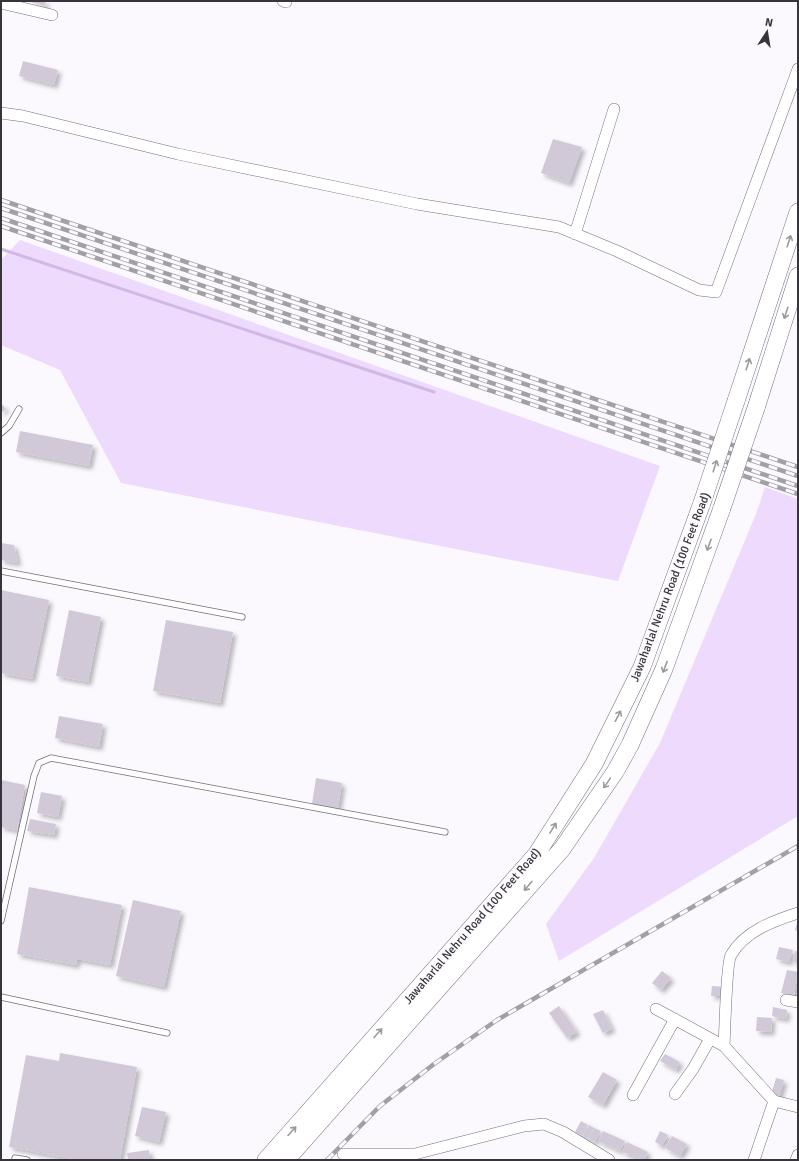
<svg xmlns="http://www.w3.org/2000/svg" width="799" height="1161" viewBox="0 0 799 1161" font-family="Signika,sans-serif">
  <defs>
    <filter id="shadow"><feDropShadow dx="3.5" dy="3.5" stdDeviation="2" flood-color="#0004"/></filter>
  </defs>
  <rect width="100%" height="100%" fill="#fbf8fe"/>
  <path fill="#eddafd" d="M20,240L660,466L618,581L121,483L60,370L1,345V260Z
    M765,487L798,499V816L559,961L546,924L594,858L660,743L756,514Z"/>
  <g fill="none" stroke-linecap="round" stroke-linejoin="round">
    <path stroke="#d1b8e5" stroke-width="3" d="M1,249L434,392"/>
  </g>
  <path fill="#d1c9d8" filter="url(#shadow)" d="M27,1H46L45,6Z
    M23,61L58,70L54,85L19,76Z
    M553,139L582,147L569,183L541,173Z
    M1,403L6,409L1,413Z
    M20,431L93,445L89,466L16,452Z
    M1,543L14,545L18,563L1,560Z
    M1,590L49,600L32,679L1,673Z
    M69,610L101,617L88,682L56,676Z
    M166,620L233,632L220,703L153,691Z
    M59,716L103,724L99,747L55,738Z
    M316,778L342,783L338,808L312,804Z
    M1,780L25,785L17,830L1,827Z
    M41,792L62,796L58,817L37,813Z
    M30,819L56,824L54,835L27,831Z
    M29,887L122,905L110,965L77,959L76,965L17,954Z
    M133,900L181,911L164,987L116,976Z
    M798,919V931L795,930Z
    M779,947L793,950L789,962L776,959Z
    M795,951L798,952V963L793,962Z
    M787,970L798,972L794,996L781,993Z
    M662,971L671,978L661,990L652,983Z
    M712,986L724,987L723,996H711Z
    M559,1006L577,1032L567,1038L549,1013Z
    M773,1007L787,1010L786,1019L772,1016Z
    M603,1010L612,1029L603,1033L593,1014Z
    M757,1017L772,1018L771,1032L756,1031Z
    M60,1053L137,1067L120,1160H78L9,1147L26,1055L59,1061Z
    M665,1054L680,1062L676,1070L660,1061Z
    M603,1072L617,1080L603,1105L588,1097Z
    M776,1078L784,1080L779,1097L771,1095Z
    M142,1107L166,1112L159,1142L135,1136Z
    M581,1121L588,1125L582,1136L575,1132Z
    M589,1125L594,1128L588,1139L583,1136Z
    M594,1128L601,1131L595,1142L589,1139Z
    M603,1131L625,1141L620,1151L598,1141Z
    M660,1131L668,1135L662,1146L655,1142Z
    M672,1136L687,1144L680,1156L665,1148Z
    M627,1142L648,1152L644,1160L622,1152Z
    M149,1150L150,1160H128L127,1153Z"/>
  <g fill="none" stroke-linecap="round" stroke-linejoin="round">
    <defs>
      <path id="lane" d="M1,433L9,426L19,409
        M1,571L242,617
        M1,921L34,776L39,763L51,758L445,832
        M1,997L167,1033
        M15,1158L27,1160"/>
      <path id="street" d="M283,1L286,2
        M1,3L52,15
        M1,113L23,116L178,154L417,204L559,227L617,251L699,290L716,292L798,69
        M575,234L614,109
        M798,913C773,921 745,931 731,955C726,964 725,1031 724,1046L774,1101L798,1107
        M786,1000L798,1002
        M656,1009L724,1046
        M675,1094L693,1069L710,1039
        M633,1095L675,1019
        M343,1154H415L524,1126L544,1124L563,1132L609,1160
        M754,1160L774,1101
        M796,1160L798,1155"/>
      <path id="primary" d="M736,401L798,212
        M756,408L798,276
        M266,1160L536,855L594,764L642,667L702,503
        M286,1160L562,849L615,772L630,745L664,669L722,508"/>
    </defs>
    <use href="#lane" stroke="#756e7b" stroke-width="7"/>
    <use href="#street" stroke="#756e7b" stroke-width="12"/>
    <use href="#primary" stroke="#756e7b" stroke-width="18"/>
    <use href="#lane" stroke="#fff" stroke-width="5.5"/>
    <use href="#street" stroke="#fff" stroke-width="11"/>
    <use href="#primary" stroke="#fff" stroke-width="17"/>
    <defs>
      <path id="rail" d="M1,200L798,467
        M1,208L798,476
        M1,218L798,486
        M1,226L798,494
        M327,1160L380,1106L434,1064L497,1020L798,846"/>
    </defs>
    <use href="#rail" stroke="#a29fa5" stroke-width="4.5"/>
    <use href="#rail" stroke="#fbf8fe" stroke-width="3" stroke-dasharray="9" stroke-linecap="butt"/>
    <defs>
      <path id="primary-bridge" d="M702,503L736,401
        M722,508L756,408"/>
    </defs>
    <use href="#primary-bridge" stroke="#756e7b" stroke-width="18" stroke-linecap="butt"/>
    <use href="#primary-bridge" stroke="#fff" stroke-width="17"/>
  </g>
  <defs><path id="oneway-shaft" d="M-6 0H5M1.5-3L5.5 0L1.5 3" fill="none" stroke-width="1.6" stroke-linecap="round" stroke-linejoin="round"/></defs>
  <g stroke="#9c9a9d">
    <use href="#oneway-shaft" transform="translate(789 241) rotate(-72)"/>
    <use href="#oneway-shaft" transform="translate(786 313) rotate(108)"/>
    <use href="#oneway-shaft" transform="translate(748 364) rotate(-72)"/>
    <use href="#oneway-shaft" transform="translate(715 466) rotate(-72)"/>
    <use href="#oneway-shaft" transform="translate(709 545) rotate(110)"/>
    <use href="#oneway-shaft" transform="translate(665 667) rotate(111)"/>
    <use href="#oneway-shaft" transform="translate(618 716) rotate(-63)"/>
    <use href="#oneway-shaft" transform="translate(607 783) rotate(125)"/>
    <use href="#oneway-shaft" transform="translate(553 828) rotate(-58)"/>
    <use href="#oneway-shaft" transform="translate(528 886) rotate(131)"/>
    <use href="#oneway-shaft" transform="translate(378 1033) rotate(-48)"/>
    <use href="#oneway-shaft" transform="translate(292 1131) rotate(-48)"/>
  </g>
  <g text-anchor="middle" stroke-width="3" stroke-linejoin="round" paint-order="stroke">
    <g font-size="12" fill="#38343b" stroke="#fbf8fe">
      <text transform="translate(670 587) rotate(-69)" y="4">Jawaharlal Nehru Road (100 Feet Road)</text>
      <text transform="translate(472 926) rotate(-49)" y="4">Jawaharlal Nehru Road (100 Feet Road)</text>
    </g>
  </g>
  <rect width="799" height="1161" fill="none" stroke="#38343b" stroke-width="4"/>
  <g transform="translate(767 32) rotate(12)" stroke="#fbf8fe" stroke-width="3" paint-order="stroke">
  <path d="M0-3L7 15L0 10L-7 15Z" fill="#38343b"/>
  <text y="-6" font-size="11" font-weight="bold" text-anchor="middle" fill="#38343b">N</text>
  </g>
</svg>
